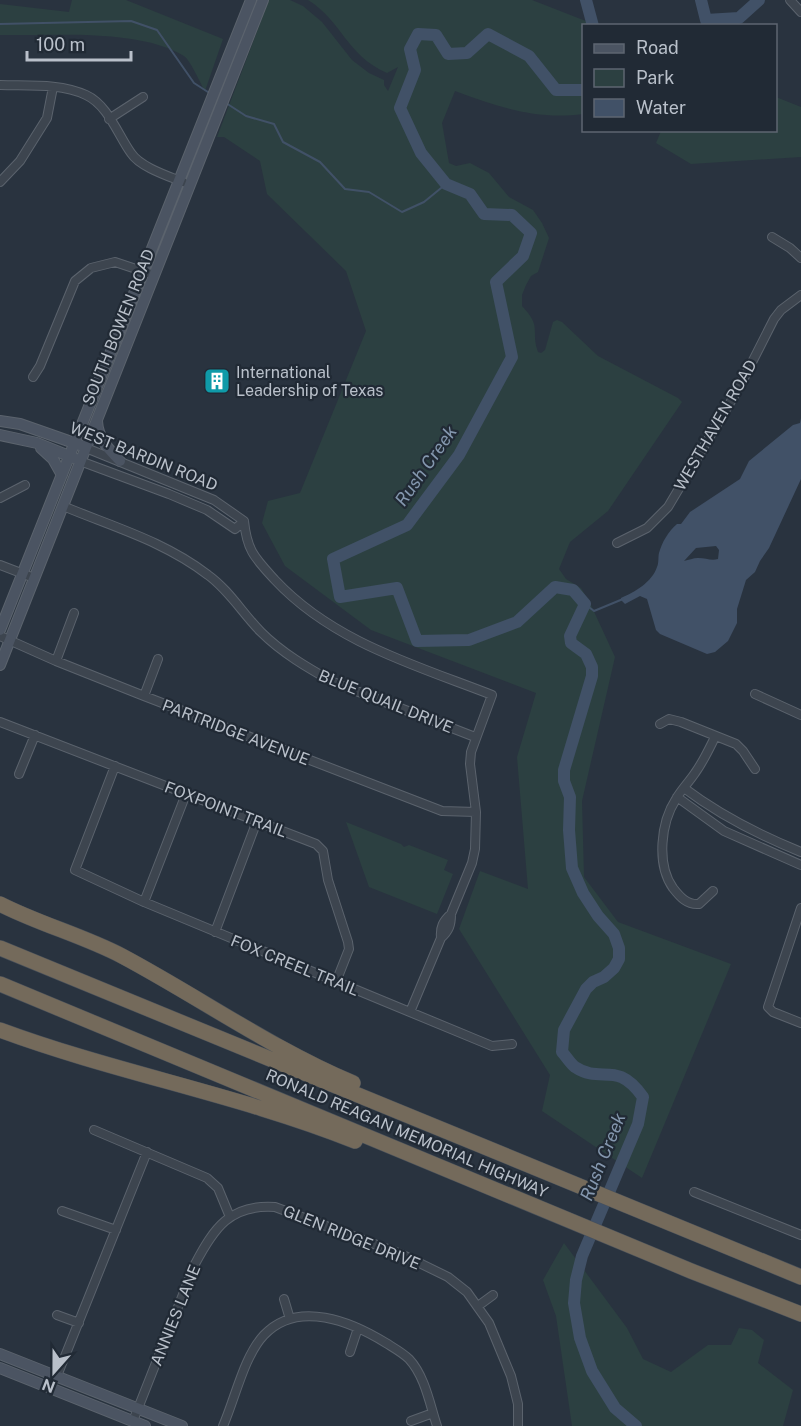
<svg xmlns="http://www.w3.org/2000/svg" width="801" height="1426" viewBox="0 0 801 1426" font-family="'Public Sans',sans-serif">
  <rect width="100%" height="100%" fill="#29333f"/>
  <path fill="#2c4041" d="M72,0H126L223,39L205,91C200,83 191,61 184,56C139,28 52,36 0,35V4L69,12Z
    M269,0H290L303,6L322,22L352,60L369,73L384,80V85L388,91L398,67L387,73C346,55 342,21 308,0H532L596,25L584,26L583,114C535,120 499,107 455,91L442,123L449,163L456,166L470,163L489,173L509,197L533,210L542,223L549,238L538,272L531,276L526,285L522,295V306C543,328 530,330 538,352L541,353L545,350L553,322L557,320L562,322L598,356L678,398L682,402L608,511L570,542L559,569L566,579L581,588L590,603L615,657L582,801L584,877L618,922L731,964L642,1178L542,1111L550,1075L459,929L480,871L528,889L517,757L536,693L371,630L285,566L262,523L268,501L300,493L366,331L346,271L267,194L260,161L224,137H217Z
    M776,97L801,107V157L691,164L656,143L661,131L776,130Z
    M346,822L401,844L404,847L409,845L448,860L444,870L453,874L437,914L369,887Z
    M564,1243L627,1328L643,1359L671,1372L708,1345H731L739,1328L752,1330L764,1340L758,1363L793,1390L783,1426H572L556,1316L543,1280Z"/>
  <path fill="#415167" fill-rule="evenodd" d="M801,418V479L769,548L760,561L755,572L746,580L737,609V623L728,641L715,652L707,654L660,634L656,630L647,599L640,596L625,604L621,600V598C635,592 652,582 657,567C659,563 658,557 659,553C662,542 668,532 677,524H681L690,512L740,479L749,461L793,425L800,423ZM716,546L719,550L718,559C711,561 706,558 698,558C693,558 689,560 684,561L696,548Z"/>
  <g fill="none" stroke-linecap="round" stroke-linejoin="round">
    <path stroke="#415167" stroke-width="2" d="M0,24L131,21L157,30L194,83L211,94
      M226,103L246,116L274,124L283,142L320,162L345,189L369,192L402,212L424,202L446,184
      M585,604L594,611L623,599"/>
    <path stroke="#415167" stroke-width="12" d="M586,0L593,26
      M701,0L706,20L739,18L759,0
      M584,90H556L529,56L488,34L467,53L448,54L436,35L418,34L410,49L415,70L400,108L421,153L446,184L470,194L484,214L512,215L531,233L523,256L496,282L512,357L459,455L407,525L333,559L340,597L397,588L417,641L469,640L517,622L555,587L573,590L585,604L570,636L571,643L586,654L592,667V676L564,770V781L570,797L569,830L572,868L583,893L598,916L614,934L619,948V959L614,968L604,977L593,982L586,989L564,1030L562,1052C566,1056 570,1063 575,1067C602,1085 616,1059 643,1097L638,1124L582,1256L576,1280L574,1303L580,1338L592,1371L615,1408L636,1426"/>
    <defs>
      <path id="street" d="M790,0L801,12
        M0,85C28,86 60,83 86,95C108,105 118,135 131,153C140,167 168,176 183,182
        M109,119L143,97
        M0,182L20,161L47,118L53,87
        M772,237L790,248L801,258
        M33,377L40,366L75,281L91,268L115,262L154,275
        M86,448L214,500L244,521C247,551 255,558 275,580C333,642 415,665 492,695L471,752L470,764L476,812L475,849L472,863L451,914C451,925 449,931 441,938
        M80,461L169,494L207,510L235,529L244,521
        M0,498L25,485
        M63,506C113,527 164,541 208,575C229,590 243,614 261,632C282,653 308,668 333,682L475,737
        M617,543L647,528L668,507L740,386L774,319L781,310L801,295
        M0,565L34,578
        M0,636L56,661L144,696L442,811L476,812
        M56,661L74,613
        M755,694L801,715
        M144,696L158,659
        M0,722L316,844L323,851L328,880L348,942L349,949L336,982
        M660,724L669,719L681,722L736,744L743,751L755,769
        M115,766L75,870L144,902L492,1046L512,1044
        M19,774L35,735
        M684,788C721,816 759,835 801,852
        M677,797L724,831L801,865
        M713,891L699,904C687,905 680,897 673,888C656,864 661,822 676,799C681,790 689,782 695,773C703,762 709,749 715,737
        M144,902L186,794
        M801,908L768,1007L773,1012L801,1023
        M215,932L257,821
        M410,1012L441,938C440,927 443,921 451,914
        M94,1130L207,1178L218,1188L230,1217
        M694,1192L801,1235
        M62,1211L116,1230
        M284,1299L290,1319
        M478,1306L493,1295
        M57,1315L79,1323
        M350,1352L358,1328
        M57,1376L147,1152
        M133,1421L195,1264C214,1228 230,1204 275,1207L401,1254L448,1277L467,1292L489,1323L511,1376L518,1404V1426
        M411,1421L433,1413
        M223,1426C235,1399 244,1356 264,1335C298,1299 352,1322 386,1343C394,1348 403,1353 409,1359C425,1376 430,1405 437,1426"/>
      <path id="secondary" d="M0,421L20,424L80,445
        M97,421C98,438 108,449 120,461
        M0,435L37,443L74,458
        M41,448L53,459L62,475
        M0,630L251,0
        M0,665L263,0
        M0,1354L182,1426
        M0,1368L145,1426"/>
      <path id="highway" d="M0,904C39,924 84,936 122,956C199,997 272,1049 353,1083
        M0,948L801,1277
        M0,984L691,1271L801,1314
        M0,1030C116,1073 240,1095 355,1141"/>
    </defs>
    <use href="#street" stroke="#5b636d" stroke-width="10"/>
    <use href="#secondary" stroke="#5b636d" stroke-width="12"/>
    <use href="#highway" stroke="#48505a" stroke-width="16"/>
    <use href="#street" stroke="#3d454f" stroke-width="8"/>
    <use href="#secondary" stroke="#4b5462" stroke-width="10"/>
    <use href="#highway" stroke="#746a5b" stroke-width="15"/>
  </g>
  <defs>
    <symbol id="building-square" viewBox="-11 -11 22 22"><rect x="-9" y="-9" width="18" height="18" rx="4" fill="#0f9aa8" stroke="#212a35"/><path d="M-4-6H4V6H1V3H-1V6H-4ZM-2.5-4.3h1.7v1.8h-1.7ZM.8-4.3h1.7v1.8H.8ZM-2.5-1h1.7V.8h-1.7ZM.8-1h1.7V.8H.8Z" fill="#fff"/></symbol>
  </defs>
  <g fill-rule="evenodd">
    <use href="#building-square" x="202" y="366" width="30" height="30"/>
  </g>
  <g text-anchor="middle" stroke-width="4.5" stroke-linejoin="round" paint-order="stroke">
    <g font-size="16" fill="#b9c0ca" stroke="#212a35">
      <text transform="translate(118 327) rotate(-68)" y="6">SOUTH BOWEN ROAD</text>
      <text transform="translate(715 425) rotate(-60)" y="6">WESTHAVEN ROAD</text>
      <text transform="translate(144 456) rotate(22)" y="6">WEST BARDIN ROAD</text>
      <text transform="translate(386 701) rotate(22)" y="6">BLUE QUAIL DRIVE</text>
      <text transform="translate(236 732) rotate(21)" y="6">PARTRIDGE AVENUE</text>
      <text transform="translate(226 809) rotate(21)" y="6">FOXPOINT TRAIL</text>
      <text transform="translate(295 965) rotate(22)" y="6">FOX CREEL TRAIL</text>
      <text transform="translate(407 1133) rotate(23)" y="6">RONALD REAGAN MEMORIAL HIGHWAY</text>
      <text transform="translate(352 1237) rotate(22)" y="6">GLEN RIDGE DRIVE</text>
      <text transform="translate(175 1315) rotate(-68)" y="6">ANNIES LANE</text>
    </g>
    <g font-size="16" fill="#b9c0ca" stroke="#212a35" text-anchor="start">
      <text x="236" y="378">International<tspan x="236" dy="18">Leadership of Texas</tspan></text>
    </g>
    <g font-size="18" font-style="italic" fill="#8497ae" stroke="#212a35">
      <text transform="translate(426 466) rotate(-55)" y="6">Rush Creek</text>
      <text transform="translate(603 1157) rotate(-68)" y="6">Rush Creek</text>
    </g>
  </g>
  <rect x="582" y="24" width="195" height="108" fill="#212a35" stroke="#5e6671" stroke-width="1.5"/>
  <rect x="594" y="44" width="30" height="9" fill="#4b5462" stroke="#5e6671" stroke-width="1.5"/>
  <text x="636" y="54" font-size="18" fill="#b9c0ca">Road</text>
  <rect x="594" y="69" width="30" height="18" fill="#2c4041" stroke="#5e6671" stroke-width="1.5"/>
  <text x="636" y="84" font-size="18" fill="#b9c0ca">Park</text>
  <rect x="594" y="99" width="30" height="18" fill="#415167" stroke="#5e6671" stroke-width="1.5"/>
  <text x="636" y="114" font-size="18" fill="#b9c0ca">Water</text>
  <g transform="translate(54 1372) rotate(201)" stroke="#212a35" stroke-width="4.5" paint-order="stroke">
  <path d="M0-4.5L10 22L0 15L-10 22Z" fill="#b9c0ca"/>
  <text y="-9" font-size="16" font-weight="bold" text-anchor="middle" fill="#b9c0ca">N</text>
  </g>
  <path d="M27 51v9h104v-9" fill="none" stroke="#b9c0ca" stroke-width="3"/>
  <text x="36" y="51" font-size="18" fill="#b9c0ca" stroke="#212a35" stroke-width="4.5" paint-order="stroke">100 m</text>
</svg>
